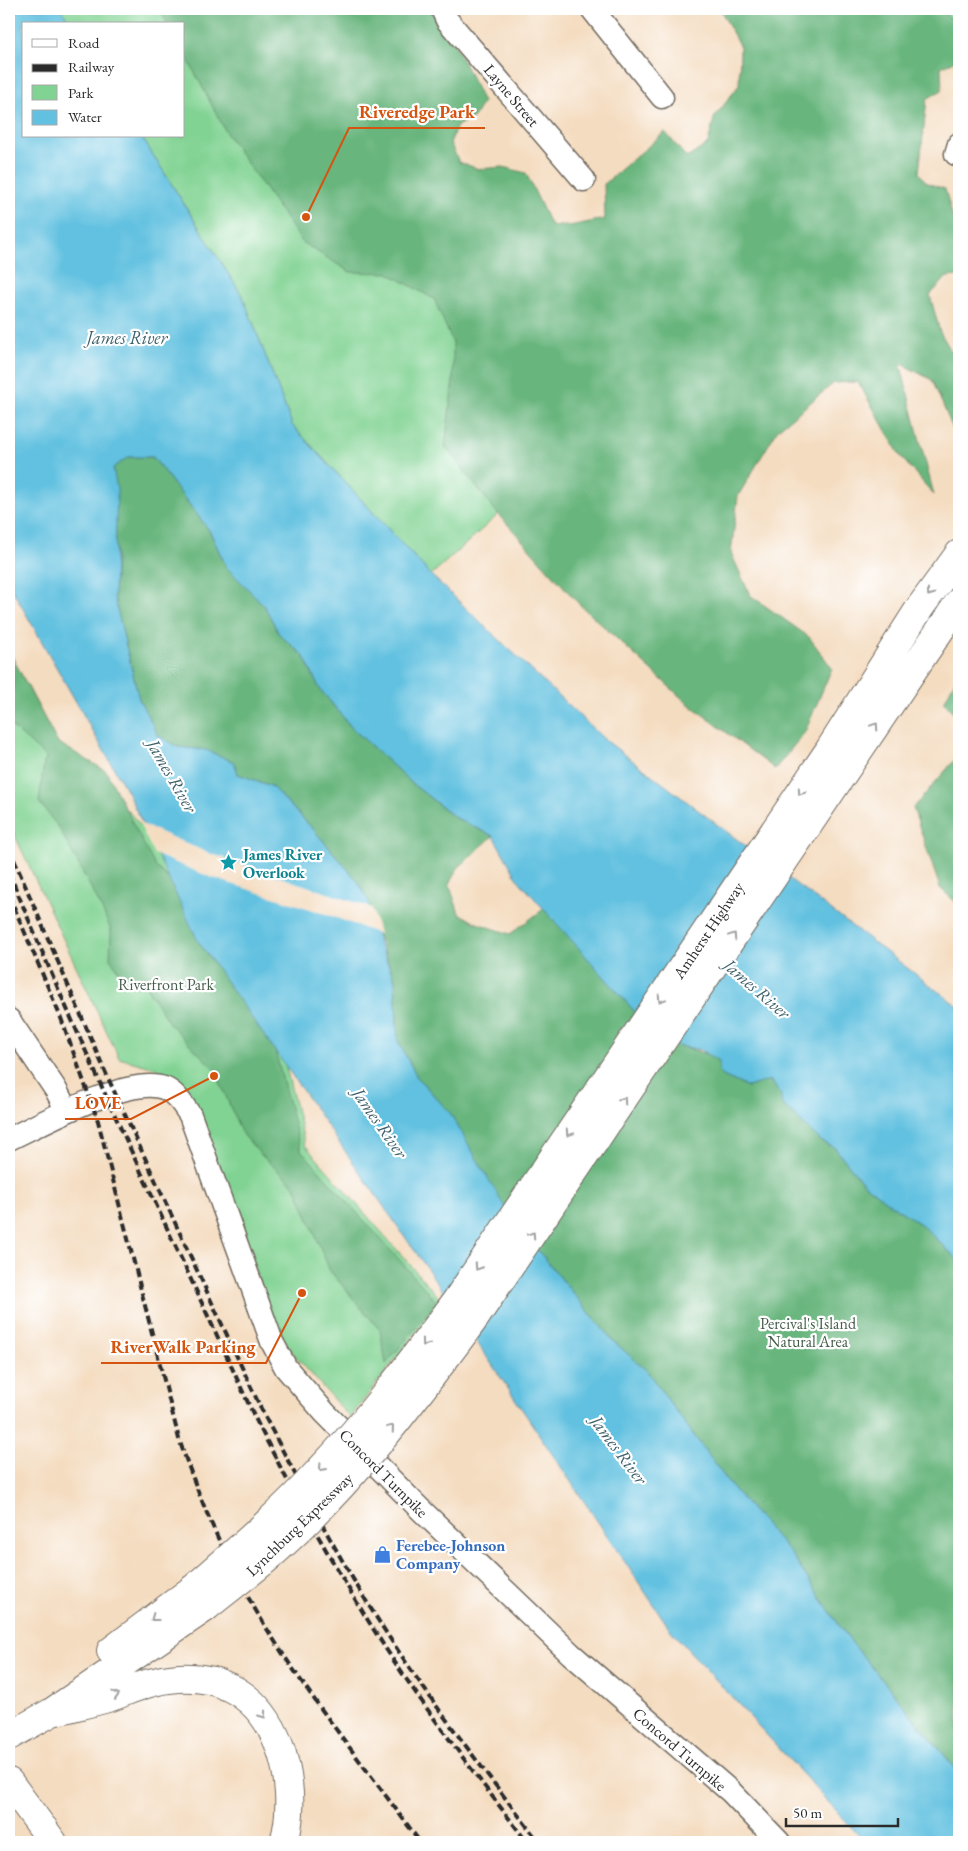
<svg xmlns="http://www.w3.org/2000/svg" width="968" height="1851" viewBox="0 0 968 1851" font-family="'EB Garamond',serif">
  <rect width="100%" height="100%" fill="#fff"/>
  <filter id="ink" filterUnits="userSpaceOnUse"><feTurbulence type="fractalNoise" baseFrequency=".02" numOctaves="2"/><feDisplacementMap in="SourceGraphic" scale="10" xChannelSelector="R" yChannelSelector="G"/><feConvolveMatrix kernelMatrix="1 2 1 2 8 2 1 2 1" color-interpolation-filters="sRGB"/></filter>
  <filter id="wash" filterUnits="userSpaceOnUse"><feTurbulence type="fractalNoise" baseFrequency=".0096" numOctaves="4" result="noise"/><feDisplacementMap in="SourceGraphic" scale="20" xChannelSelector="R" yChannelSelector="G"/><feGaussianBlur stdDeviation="1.12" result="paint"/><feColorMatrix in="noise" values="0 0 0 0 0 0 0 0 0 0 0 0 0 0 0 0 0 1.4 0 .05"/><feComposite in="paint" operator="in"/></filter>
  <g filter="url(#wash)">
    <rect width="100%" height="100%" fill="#f4dcc0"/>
    <path fill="#81d393" stroke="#567f5f" d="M61,9H277L577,444L431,575L292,425L243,297L141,136H184V24H71Z
      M938,9H959V24Z
      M9,651L57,742L128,811L207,901L273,1014L305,1145L441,1300L350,1418L282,1341L188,1096L155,1068L119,1058L9,823Z"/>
    <path fill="#68b57d" stroke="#4a7054" d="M159,9H438L483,102L474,117L457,126L450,143L459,162L479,169L503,167L526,173L551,226H569L605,219L604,184L665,132L687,158L708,144L714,118L739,85L740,47L720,9H938L959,24V59L941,67L942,90L927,99L919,173L927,183L945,189L953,218L959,230V276L947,277L930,295L940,332L959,364V443L932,380L900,363L934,495L901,457L858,382L834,383L778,429L738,496L731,553L750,595L809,637L832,668L805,732L775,769L686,702L579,604L493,508L445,446L453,381V343L434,299L388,273L350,272L303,243L228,136L184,52V24H168Z
      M127,457H153L209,530L227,568L264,605L279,634L303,655L320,689L352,728L415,786L456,818L493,836L458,868L449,884L459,913L474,922L510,934L545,908L637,1014L505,1209L450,1113L417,1077L398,1041L395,980L357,880L313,829L271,786L238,774L206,750L178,747L158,735L139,699L114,597L116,557L113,468Z
      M9,651L57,742L106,771L155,866L194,902L267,1020L301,1150L437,1302L386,1364L380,1330L330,1271L295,1186L262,1156L241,1132L215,1070L169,1023L141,979L120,973L110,958L111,930L100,905L59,828L39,802L44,762L47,758L9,724Z
      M959,672V719L944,702Z
      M959,755V905L940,888L913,808Z
      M670,1039C685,1051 702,1049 719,1061L723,1076L748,1087L769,1080L821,1141L835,1148L864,1184L890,1204L922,1225L959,1261V1773L848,1638L788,1550L734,1490L646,1370L612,1340L532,1243Z"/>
    <path fill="#62c1e0" stroke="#467686" d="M9,9H61L71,24H24V136H141L243,297L292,425L431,575L604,739L959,1007V1261L922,1225L890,1204L864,1184L835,1148L821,1141L781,1103V1095L770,1080L748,1087L723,1076L719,1071V1061L701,1050L679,1046L637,1014L519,881L493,836L456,818L415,786L352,728L320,689L303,655L279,634L264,605L227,568L209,530L153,457H128L113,468L117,489L114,597L139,699L158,735L178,747L206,750L234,762L238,774L271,786L313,829L357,880L368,900L379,943L395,980L398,1041L417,1077L450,1113L512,1219L612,1340L646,1370L734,1490L788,1550L848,1638L959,1773V1842H865L672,1632L431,1274L198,941L128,793L9,584Z"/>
    <path fill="#f4dcc0" d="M139,823L206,852L372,908L379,934L329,915L210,877L154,854Z"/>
  </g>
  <g filter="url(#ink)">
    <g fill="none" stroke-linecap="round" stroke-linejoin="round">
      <defs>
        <path id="minor" d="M442,9L447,20L584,180
          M592,9L662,97
          M956,154L959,144
          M9,1020L56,1090L67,1111
          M9,1139C43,1123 129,1075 164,1088C176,1093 183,1105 190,1115L272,1342L286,1368L325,1413L420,1509L571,1654L731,1792L779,1842"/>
        <path id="major" d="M9,1782L53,1842"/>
        <path id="highway" d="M454,1304L828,752L921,606L959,554
          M475,1318L959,602
          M111,1651L193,1589
          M52,1712C71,1707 91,1703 111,1697C125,1692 139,1685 154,1682C211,1668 258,1690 279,1745C290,1774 293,1812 284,1842
          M9,1736L52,1712L205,1608
          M44,1829L46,1842"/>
      </defs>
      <use href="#minor" stroke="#71695f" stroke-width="25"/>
      <use href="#major" stroke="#71695f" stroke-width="30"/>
      <use href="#highway" stroke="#71695f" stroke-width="30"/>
      <use href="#minor" stroke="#fff" stroke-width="22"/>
      <use href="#major" stroke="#fff" stroke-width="28"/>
      <use href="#highway" stroke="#fff" stroke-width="28"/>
      <path stroke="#2b2b2b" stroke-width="4" stroke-dasharray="8 4" stroke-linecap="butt" d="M9,848L108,1078L264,1415C305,1493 346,1573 395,1646C440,1714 490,1778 539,1842
        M9,872C84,1057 172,1236 255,1418C295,1497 338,1574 386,1649C430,1716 479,1779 527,1842
        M9,895L61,1018L98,1121L179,1439C199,1498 223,1555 255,1609C303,1691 365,1766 420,1842"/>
      <defs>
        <path id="highway-bridge" d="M193,1589C236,1551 280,1514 318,1472C368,1420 411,1362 454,1304
          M205,1608C227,1590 250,1573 271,1555C350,1486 413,1402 475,1318"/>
      </defs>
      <use href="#highway-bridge" stroke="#71695f" stroke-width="30" stroke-linecap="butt"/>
      <use href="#highway-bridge" stroke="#fff" stroke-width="28"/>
    </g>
    <defs><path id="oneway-chevron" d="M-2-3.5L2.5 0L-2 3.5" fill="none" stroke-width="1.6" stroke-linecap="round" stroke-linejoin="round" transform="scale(1.25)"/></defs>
    <g stroke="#a0a0a0">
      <use href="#oneway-chevron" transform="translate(930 593) rotate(126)"/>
      <use href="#oneway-chevron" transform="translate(875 726) rotate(-56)"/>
      <use href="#oneway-chevron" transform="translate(801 792) rotate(124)"/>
      <use href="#oneway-chevron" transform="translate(733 936) rotate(-56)"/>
      <use href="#oneway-chevron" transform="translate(661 999) rotate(124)"/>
      <use href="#oneway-chevron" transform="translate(623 1100) rotate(-56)"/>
      <use href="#oneway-chevron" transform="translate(569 1133) rotate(124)"/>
      <use href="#oneway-chevron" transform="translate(532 1235) rotate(-56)"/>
      <use href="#oneway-chevron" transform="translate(478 1267) rotate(123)"/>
      <use href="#oneway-chevron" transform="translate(425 1343) rotate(126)"/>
      <use href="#oneway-chevron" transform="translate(391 1428) rotate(-50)"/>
      <use href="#oneway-chevron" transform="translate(322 1468) rotate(132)"/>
      <use href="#oneway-chevron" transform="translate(154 1618) rotate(143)"/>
      <use href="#oneway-chevron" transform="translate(116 1695) rotate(-18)"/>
      <use href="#oneway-chevron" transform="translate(263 1715) rotate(54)"/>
    </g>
  </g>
  <defs>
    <symbol id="sight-bare" viewBox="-9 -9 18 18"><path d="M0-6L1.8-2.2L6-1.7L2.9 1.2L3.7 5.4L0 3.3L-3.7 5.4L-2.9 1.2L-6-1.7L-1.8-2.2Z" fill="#0f9aa8" stroke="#fff" stroke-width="2.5" paint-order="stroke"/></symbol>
    <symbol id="shop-bare" viewBox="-9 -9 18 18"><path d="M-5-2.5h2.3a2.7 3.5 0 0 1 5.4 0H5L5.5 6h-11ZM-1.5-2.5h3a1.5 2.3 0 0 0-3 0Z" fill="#3f7fe0" stroke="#fff" stroke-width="2.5" paint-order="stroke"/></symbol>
  </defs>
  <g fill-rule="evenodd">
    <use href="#sight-bare" x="216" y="850" width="25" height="25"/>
    <use href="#shop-bare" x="370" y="1542" width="25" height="25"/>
  </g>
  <g text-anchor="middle" stroke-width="4.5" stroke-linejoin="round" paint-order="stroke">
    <g font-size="16" fill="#2b2b2b" stroke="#fff">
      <text transform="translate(512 95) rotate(50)" y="6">Layne Street</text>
      <text transform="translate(708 930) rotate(-56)" y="6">Amherst Highway</text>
      <text transform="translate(384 1473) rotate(45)" y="6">Concord Turnpike</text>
      <text transform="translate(299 1524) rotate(-44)" y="6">Lynchburg Expressway</text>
      <text transform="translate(680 1749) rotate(41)" y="6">Concord Turnpike</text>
    </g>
    <g font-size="16" font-weight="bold" fill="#0d838f" stroke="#fff" text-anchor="start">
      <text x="243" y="860">James River<tspan x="243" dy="18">Overlook</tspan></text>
    </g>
    <g font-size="16" fill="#455d4a" stroke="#fff">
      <text x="166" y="990">Riverfront Park</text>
      <text x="808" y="1329">Percival's Island<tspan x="808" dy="18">Natural Area</tspan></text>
    </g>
    <g font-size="16" font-weight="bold" fill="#366cbe" stroke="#fff" text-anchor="start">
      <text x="396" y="1551">Ferebee-Johnson<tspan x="396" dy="18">Company</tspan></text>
    </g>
    <g font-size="18" font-style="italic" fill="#3e606a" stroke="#fff">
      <text x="127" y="344">James River</text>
      <text transform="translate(172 776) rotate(60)" y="6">James River</text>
      <text transform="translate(757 989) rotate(41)" y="6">James River</text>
      <text transform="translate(380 1123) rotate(55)" y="6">James River</text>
      <text transform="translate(619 1450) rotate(53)" y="6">James River</text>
    </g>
  </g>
  <path fill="none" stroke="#d5540f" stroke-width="2" d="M306 217L349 128H485M214 1076L131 1119H65M302 1293L266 1363H101"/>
  <g fill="#d5540f" stroke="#fff" stroke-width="2">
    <circle cx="306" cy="217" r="5"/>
    <circle cx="214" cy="1076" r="5"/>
    <circle cx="302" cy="1293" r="5"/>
  </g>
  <g font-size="18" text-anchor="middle" font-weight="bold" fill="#d5540f" stroke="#fff" stroke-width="4.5" stroke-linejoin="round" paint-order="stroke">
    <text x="417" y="118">Riveredge Park</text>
    <text x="98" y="1109">LOVE</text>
    <text x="183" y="1353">RiverWalk Parking</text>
  </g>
  <rect width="968" height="1851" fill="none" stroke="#fff" stroke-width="30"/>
  <rect x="22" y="22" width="162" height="115" fill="#ffffff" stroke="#aaaaaa"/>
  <rect x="32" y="39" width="25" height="8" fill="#ffffff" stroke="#aaaaaa"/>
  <text x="68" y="48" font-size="15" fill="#2b2b2b">Road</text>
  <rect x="32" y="64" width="25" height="8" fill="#2b2b2b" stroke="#aaaaaa"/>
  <text x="68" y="72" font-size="15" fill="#2b2b2b">Railway</text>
  <rect x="32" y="85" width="25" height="15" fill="#81d393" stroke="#aaaaaa"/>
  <text x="68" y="98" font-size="15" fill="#2b2b2b">Park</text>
  <rect x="32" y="110" width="25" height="15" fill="#62c1e0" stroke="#aaaaaa"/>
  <text x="68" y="122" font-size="15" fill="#2b2b2b">Water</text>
  <path d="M786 1818v8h112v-8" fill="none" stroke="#2b2b2b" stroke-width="2.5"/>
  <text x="793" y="1818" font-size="15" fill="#2b2b2b" stroke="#ffffff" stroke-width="4" paint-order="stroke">50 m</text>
</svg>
